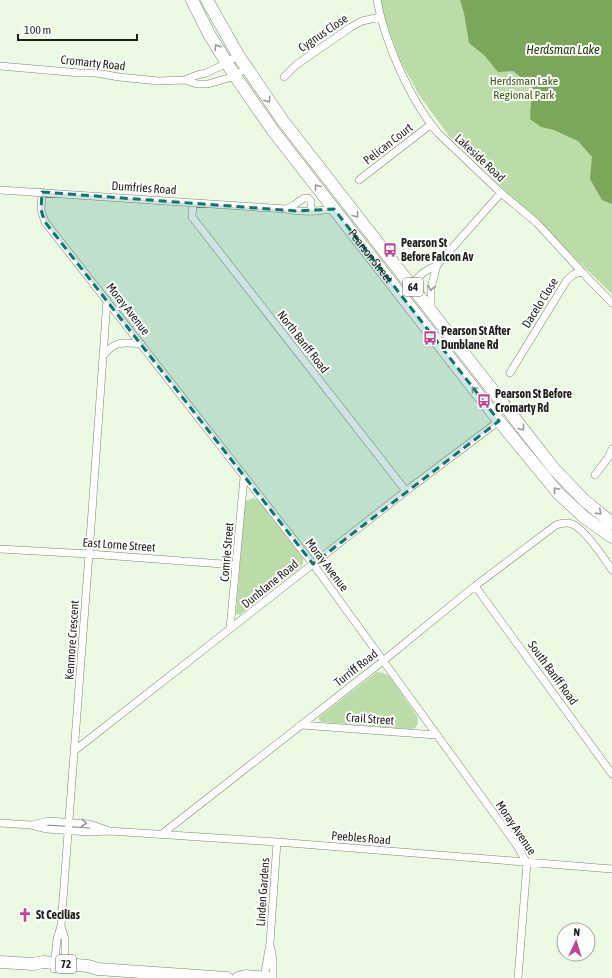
<svg xmlns="http://www.w3.org/2000/svg" width="612" height="978" viewBox="0 0 612 978" font-family="'Asap Condensed',sans-serif">
  <rect width="100%" height="100%" fill="#ecfae3"/>
  <path fill="#bbdca6" d="M380,0H612V294L449,136L419,95L400,60L383,14Z
    M254,498L259,501L303,558V563L300,568L240,615L236,614L245,501Z
    M377,672L384,673L389,676L417,716L418,723L415,728L411,729L322,722L319,720V717Z"/>
  <path fill="#7aa759" d="M460,0H612V204L602,200L590,179L592,157L578,141L554,130L541,127L530,119L532,86L513,71L498,72L484,55L469,43L464,13Z"/>
  <g fill="none" stroke-linecap="round" stroke-linejoin="round">
    <defs>
      <path id="street" d="M377,0C385,43 410,100 438,133L501,193L537,223L582,272L612,303
        M0,66L80,73H96L119,77L158,81L185,80L197,84H208L235,76L246,68
        M284,77L296,65L351,27L362,21L380,17
        M185,80L197,75L206,73L227,63L238,55
        M359,180L430,125
        M0,190L286,209C302,213 317,211 334,209
        M42,192L41,210L45,222L313,564L516,844L527,863L518,978
        M193,203L192,217L406,491
        M286,209L294,205L304,198H308L311,201V211
        M401,294L424,272L437,265
        M431,308V288L437,265L501,193
        M103,356C114,341 123,342 141,344
        M510,373L567,280L574,274L582,272
        M595,475L608,458L612,449
        M0,549L89,554L236,565
        M475,586L612,774
        M230,629L244,477
        M301,725L436,735
        M74,751L406,491L499,421
        M0,823L31,825L47,829L89,832L109,831L277,842L612,869
        M33,825L48,821L89,824L107,830
        M162,834L383,661L475,586L556,525C561,523 566,522 572,524C585,529 604,558 612,570
        M61,926L65,939V967
        M271,948L273,961V978
        M54,969L57,939L61,926L89,554L107,300
        M264,978L270,943L277,842"/>
      <g id="primary">
        <path id="s1" d="M192,0L209,34L235,76L274,132L499,421L558,493L584,517L612,537"/>
        <path d="M207,0L238,55L283,121L554,469L585,501L612,523"/>
        <path d="M0,962L33,964L43,962L88,966L98,969L227,978"/>
        <path d="M238,978L246,976L268,978"/>
      </g>
    </defs>
    <use href="#street" stroke="#7a8672" stroke-width="8"/>
    <use href="#primary" stroke="#7a8672" stroke-width="13"/>
    <use href="#street" stroke="#fff" stroke-width="7"/>
    <use href="#primary" stroke="#fff" stroke-width="12"/>
  </g>
  <defs><path id="oneway-chevron" d="M-2-3.5L2.5 0L-2 3.5" fill="none" stroke-width="1.6" stroke-linecap="round" stroke-linejoin="round"/></defs>
  <g stroke="#999b98">
    <use href="#oneway-chevron" transform="translate(217 47) rotate(-122)"/>
    <use href="#oneway-chevron" transform="translate(268 100) rotate(55)"/>
    <use href="#oneway-chevron" transform="translate(317 187) rotate(-128)"/>
    <use href="#oneway-chevron" transform="translate(356 215) rotate(52)"/>
    <use href="#oneway-chevron" transform="translate(431 288) rotate(101)"/>
    <use href="#oneway-chevron" transform="translate(474 389) rotate(-128)"/>
    <use href="#oneway-chevron" transform="translate(522 428) rotate(52)"/>
    <use href="#oneway-chevron" transform="translate(556 490) rotate(-131)"/>
    <use href="#oneway-chevron" transform="translate(599 512) rotate(40)"/>
    <use href="#oneway-chevron" transform="translate(84 823) rotate(6)"/>
  </g>
  <path fill="#0f766e" fill-opacity="0.2" stroke="#0f766e" stroke-width="3" stroke-dasharray="8 5" stroke-linejoin="round" d="M42,192L297,211L334,209L499,421L313,564L45,222L41,210Z"/>
  <defs>
    <symbol id="bus-bare" viewBox="-9 -9 18 18"><path d="M-5-6H5V4H4V6H2V4H-2V6H-4V4H-5ZM-3.5-4V0h7V-4ZM-3.5 1.2v1.5H-2V1.2ZM2 1.2v1.5H3.5V1.2Z" fill="#c04597" stroke="#fff" stroke-width="2.5" paint-order="stroke"/></symbol>
    <symbol id="church-bare" viewBox="-9 -9 18 18"><path d="M-1.2-6h2.4v3.5h3.3v2.4h-3.3V6h-2.4V-.1h-3.3v-2.4h3.3Z" fill="#c04597" stroke="#fff" stroke-width="2.5" paint-order="stroke"/></symbol>
  </defs>
  <g fill-rule="evenodd">
    <use href="#bus-bare" x="380" y="240" width="20" height="20"/>
    <use href="#bus-bare" x="420" y="328" width="20" height="20"/>
    <use href="#bus-bare" x="474" y="391" width="20" height="20"/>
    <use href="#church-bare" x="15" y="905" width="20" height="20"/>
  </g>
  <g text-anchor="middle" stroke-width="4" stroke-linejoin="round" paint-order="stroke">
    <g fill="#fff" stroke="#60645e" stroke-width="1">
      <rect x="403" y="278" width="20" height="18" rx="3"/>
      <rect x="56" y="955" width="20" height="18" rx="3"/>
    </g>
    <g font-size="11" font-weight="bold" fill="#1c2119">
      <text x="413" y="291">64</text>
      <text x="66" y="968">72</text>
    </g>
    <g font-size="12" fill="#1c2119" stroke="#fff">
      <text transform="translate(323 33) rotate(-34)" y="4">Cygnus Close</text>
      <text transform="translate(93 63) rotate(6)" y="4">Cromarty Road</text>
      <text transform="translate(388 144) rotate(-38)" y="4">Pelican Court</text>
      <text transform="translate(480 158) rotate(43)" y="4">Lakeside Road</text>
      <text transform="translate(144 188) rotate(4)" y="4">Dumfries Road</text>
      <text dy="4" stroke="none"><textPath href="#s1" startOffset="313">Pearson Street</textPath></text>
      <text transform="translate(540 303) rotate(-58)" y="4">Dacelo Close</text>
      <text transform="translate(128 309) rotate(52)" y="4">Moray Avenue</text>
      <text transform="translate(303 342) rotate(52)" y="4">North Banff Road</text>
      <text transform="translate(119 545) rotate(4)" y="4">East Lorne Street</text>
      <text transform="translate(227 552) rotate(-85)" y="4">Comrie Street</text>
      <text transform="translate(327 565) rotate(53)" y="4">Moray Avenue</text>
      <text transform="translate(270 584) rotate(-39)" y="4">Dunblane Road</text>
      <text transform="translate(72 640) rotate(-86)" y="4">Kenmore Crescent</text>
      <text transform="translate(356 668) rotate(-38)" y="4">Turriff Road</text>
      <text transform="translate(553 673) rotate(54)" y="4">South Banff Road</text>
      <text transform="translate(370 719) rotate(4)" y="4">Crail Street</text>
      <text transform="translate(516 828) rotate(56)" y="4">Moray Avenue</text>
      <text transform="translate(361 838) rotate(5)" y="4">Peebles Road</text>
      <text transform="translate(263 892) rotate(-86)" y="4">Linden Gardens</text>
    </g>
    <g font-size="12" fill="#37600b" stroke="#fff">
      <text x="524" y="85">Herdsman Lake<tspan x="524" dy="14">Regional Park</tspan></text>
    </g>
    <g font-size="12" font-weight="bold" fill="#1c2119" stroke="#fff" text-anchor="start">
      <text x="401" y="247">Pearson St<tspan x="401" dy="14">Before Falcon Av</tspan></text>
      <text x="441" y="335">Pearson St After<tspan x="441" dy="14">Dunblane Rd</tspan></text>
      <text x="495" y="398">Pearson St Before<tspan x="495" dy="14">Cromarty Rd</tspan></text>
      <text x="36" y="919">St Cecilias</text>
    </g>
    <g font-size="13" font-style="italic" fill="#1f3b01" stroke="#fff">
      <text x="563" y="54">Herdsman Lake</text>
    </g>
  </g>
  <g transform="translate(576 942) rotate(4)"><circle r="19" fill="#ffffff" stroke="#a4a6a3"/>
  <path d="M0-3L7 15L0 10L-7 15Z" fill="#c04597"/>
  <text y="-6" font-size="11" font-weight="bold" text-anchor="middle" fill="#1c2119">N</text>
  </g>
  <path d="M18 34v6h119v-6" fill="none" stroke="#1c2119" stroke-width="2"/>
  <text x="24" y="34" font-size="12" fill="#1c2119" stroke="#ffffff" stroke-width="3" paint-order="stroke">100 m</text>
</svg>
